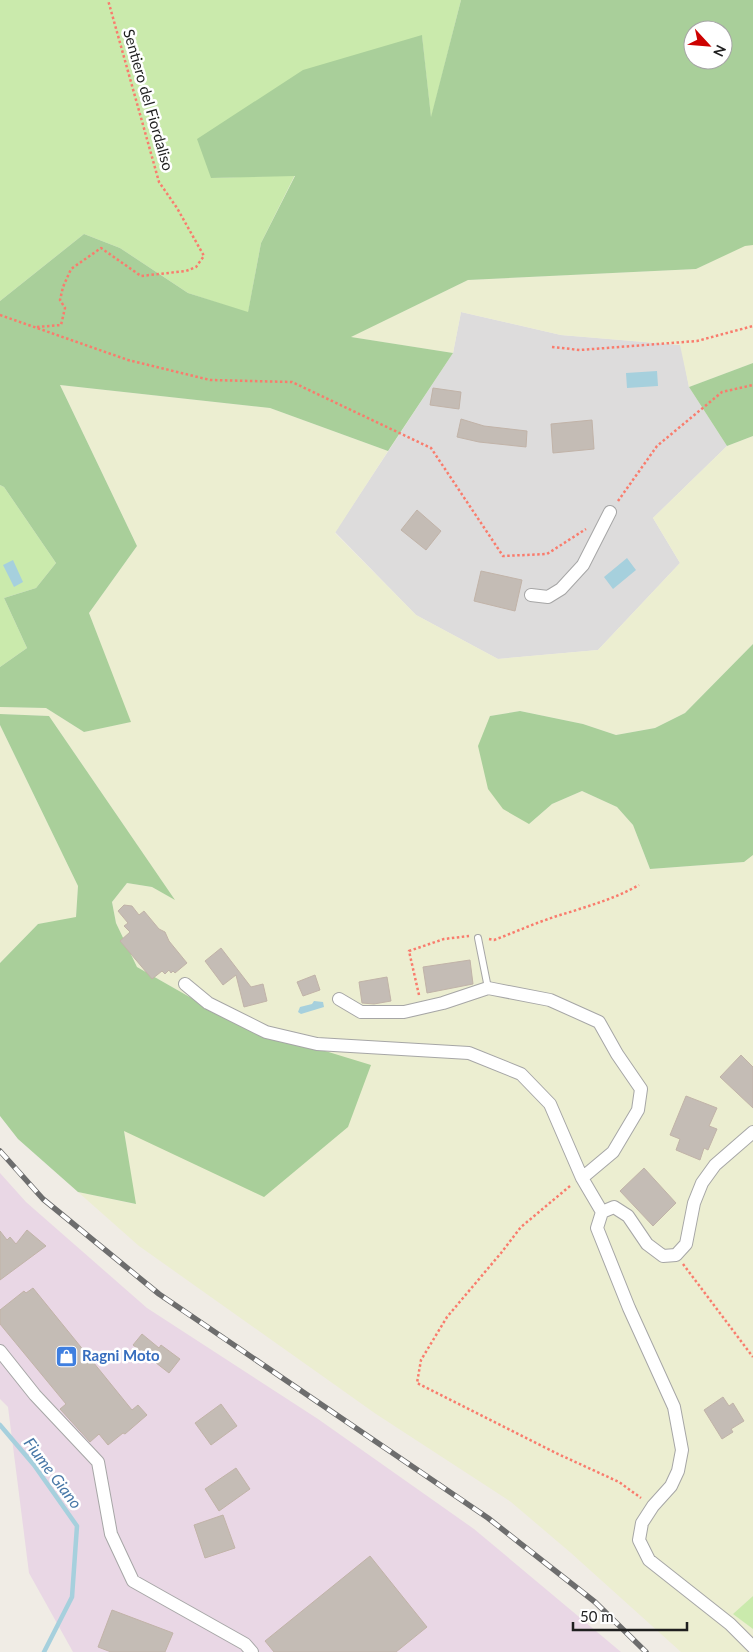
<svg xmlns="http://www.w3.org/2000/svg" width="753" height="1652" viewBox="0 0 753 1652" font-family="Lato,sans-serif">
  <rect width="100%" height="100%" fill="#f0ece5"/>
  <path fill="#dddcdc" d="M461,312L561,335L681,345L689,387L727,446L653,518L680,563L598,650L498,659L416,615L335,532L453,353Z"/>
  <path fill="#e9d7e5" d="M0,1173L26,1202L147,1308L318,1419L474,1529L621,1652H73L29,1573L8,1407L0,1399Z"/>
  <path fill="#eceed1" d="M745,245H753V363L689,387L680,345L561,335L461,312L453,353L350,337L468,280L696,269Z
    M60,385L270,408L388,451L335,533L416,615L498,659L598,650L680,563L653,518L727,446L753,436V644L685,713L655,728L616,735L583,724L520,711L490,716L529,824L552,804L582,791L617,807L633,825L650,869L744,862L753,855V1596L734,1614L753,1629V1652H681L571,1553L511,1502L376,1414L139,1246L78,1192L135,1204L124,1131L237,1024L137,967L116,923L112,902L127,883L152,887L174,899L49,716L0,714V707L46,708L84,732L130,722L89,613L137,546Z
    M0,725L78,886L76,918L38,924L0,963Z"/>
  <path fill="#caeaac" d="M0,0H461L431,119L422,36L211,178L295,175L261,243L248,313L188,293L120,248L84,234L0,301Z
    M0,485L4,487L56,563L36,588L4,598L27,648L0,667Z
    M753,1596V1629L733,1614Z"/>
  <path fill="#a9cf9a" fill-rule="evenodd" d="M461,0H753V245L745,246L696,269L468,280L351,337L453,353L388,451L270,408L60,385L137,546L89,613L131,722L84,732L46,708L0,707V667L27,648L4,598L36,588L56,563L4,487L0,485V301L84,234L120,248L188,293L248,312L261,243L295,176L211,178L197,139L303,70L422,35L431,117ZM693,30H723V60H693Z
    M753,363V436L727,446L689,387Z
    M753,644V855L744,862L650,869L633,825L617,807L582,791L552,804L529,824L503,809L488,789L478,746L490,716L520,711L583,724L616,735L655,728L685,713Z
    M0,714L49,716L175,900L152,887L127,883L112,902L116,923L137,967L237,1024L371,1065L348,1127L264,1197L124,1131L136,1204L78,1192L18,1139L0,1116V963L38,924L76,917L78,886L0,725Z"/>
  <path fill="#a6d0dd" d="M657,371L658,386L627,388L626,373Z
    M627,558L636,570L613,589L604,577Z
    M13,560L23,582L14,587L3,565Z
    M314,1001L323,1002L324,1007L301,1014L298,1012L300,1007L312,1004Z"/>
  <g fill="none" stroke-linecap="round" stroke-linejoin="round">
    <path stroke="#a6d0dd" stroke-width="4.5" d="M0,1425L34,1465L77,1526L72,1597L44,1652"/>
  </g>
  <path fill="#c4bcb5" stroke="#c1b3a8" d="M433,388L461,392L459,409L430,405Z
    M461,419L484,426L527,431L526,447L479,442L457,437Z
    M592,420L594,449L553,453L551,424Z
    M417,510L441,531L426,550L401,530Z
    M481,571L522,580L515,611L474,601Z
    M124,905L132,906L139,915L144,911L159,929L165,932L169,941L187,963L175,973L173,971L171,973L169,970L165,974L162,971L152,979L120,941L130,932L124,926L128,923L118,911Z
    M221,948L251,987L263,984L267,1001L244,1007L236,975L223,985L205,961Z
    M470,960L473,984L427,993L423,967Z
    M315,975L320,990L303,996L297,982Z
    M387,977L391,1001L374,1004L362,1003L359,982Z
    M741,1055L753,1067V1108L720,1077Z
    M686,1096L717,1108L709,1126L717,1129L708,1150L704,1148L700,1160L676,1150L680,1139L670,1135Z
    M644,1168L676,1203L653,1226L620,1191Z
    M27,1230L46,1246L0,1280V1231L7,1240L10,1237L16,1244Z
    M33,1288L132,1410L138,1405L147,1415L125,1434L123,1433L108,1445L99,1434L90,1442L60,1409L66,1404L0,1324V1310L24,1291L26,1293Z
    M142,1334L159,1348L161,1345L180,1359L169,1373L133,1345Z
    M723,1397L729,1406L733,1403L744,1421L731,1429L733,1432L722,1439L704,1410Z
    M221,1404L237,1426L211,1445L195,1423Z
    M236,1468L250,1489L219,1511L205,1489Z
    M223,1515L235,1548L205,1558L194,1525Z
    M370,1556L427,1627L396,1652H274L265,1641Z
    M112,1610L173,1633L165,1652H111L98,1647Z"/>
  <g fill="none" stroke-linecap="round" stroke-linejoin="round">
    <defs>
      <path id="lane" d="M478,938L488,988"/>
      <path id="street" d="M531,595L548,597L561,589L583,565L610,512
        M185,984L208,1003L266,1032L317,1044L469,1053L521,1074L550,1104L582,1178L602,1212
        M339,999L361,1012H404L443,1003L488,988L550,1000L599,1022L617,1054L641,1089L638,1110L613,1152L582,1178
        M753,1132L715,1165L702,1183L694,1203L686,1244L676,1255L663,1256L647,1244L628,1216L614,1207L602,1212L597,1228L629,1308L674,1407L682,1450L678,1471L671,1486L653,1506L642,1523L639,1540L649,1560L730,1624L753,1647
        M0,1351L35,1395L98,1462L111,1534L133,1581L245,1644L252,1652"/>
    </defs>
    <use href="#lane" stroke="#a6a6a6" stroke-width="8"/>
    <use href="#street" stroke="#a6a6a6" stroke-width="14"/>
    <path stroke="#f97c6d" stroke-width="2.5" stroke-dasharray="2.5 2.5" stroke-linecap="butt" d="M0,315L128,360L210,380L292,382L431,448L503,556L547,554L586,529
      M37,327L61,325L65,308L60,300L63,287L71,269L101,248L141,276L186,271L196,267L204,256L177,208L159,182L108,0
      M552,347L580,350L697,341L753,326
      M618,501L657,446L722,392L753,385
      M489,939L494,940C518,931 542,920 567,913C592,905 616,898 639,885
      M419,995L409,951L444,939L469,936
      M570,1186L521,1227L501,1253L447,1317L421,1360L417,1383L558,1454L619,1482L641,1498
      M683,1264L753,1357"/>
    <use href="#lane" stroke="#fff" stroke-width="6"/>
    <use href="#street" stroke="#fff" stroke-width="12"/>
    <defs>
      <path id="rail" d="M0,1151L43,1199L159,1294L488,1518L595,1602L646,1652"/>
    </defs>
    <use href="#rail" stroke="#6d6d6d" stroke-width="5.5"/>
    <use href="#rail" stroke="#fff" stroke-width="4" stroke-dasharray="11" stroke-linecap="butt"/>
  </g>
  <defs>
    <symbol id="shop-square" viewBox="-11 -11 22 22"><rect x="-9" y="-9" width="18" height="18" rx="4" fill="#3f7fe0" stroke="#fff"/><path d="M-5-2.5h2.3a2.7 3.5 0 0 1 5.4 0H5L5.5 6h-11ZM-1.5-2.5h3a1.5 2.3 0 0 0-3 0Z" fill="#fff"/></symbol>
  </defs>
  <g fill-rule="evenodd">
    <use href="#shop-square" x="54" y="1344" width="25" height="25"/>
  </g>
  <g text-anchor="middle" stroke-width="5" stroke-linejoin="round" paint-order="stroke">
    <g font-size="15" fill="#1f1f1f" stroke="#fff">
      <text transform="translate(148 100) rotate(74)" y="5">Sentiero del Fiordaliso</text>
    </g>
    <g font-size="15" font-weight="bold" fill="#366cbe" stroke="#fff" text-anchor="start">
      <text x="82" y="1361">Ragni Moto</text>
    </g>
    <g font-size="16" font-style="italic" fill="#4878a7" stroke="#fff">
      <text transform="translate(53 1473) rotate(53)" y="6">Fiume Giano</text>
    </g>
  </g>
  <g transform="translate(708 45) rotate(116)"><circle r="24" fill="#ffffff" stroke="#a5a5a5"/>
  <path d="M0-4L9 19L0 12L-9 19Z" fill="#cd0201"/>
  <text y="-8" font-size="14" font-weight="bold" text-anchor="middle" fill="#1f1f1f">N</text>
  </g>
  <path d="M573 1622v8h114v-8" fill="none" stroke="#1f1f1f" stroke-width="2.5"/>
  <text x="580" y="1622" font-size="15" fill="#1f1f1f" stroke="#ffffff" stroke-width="4" paint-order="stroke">50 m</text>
</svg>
